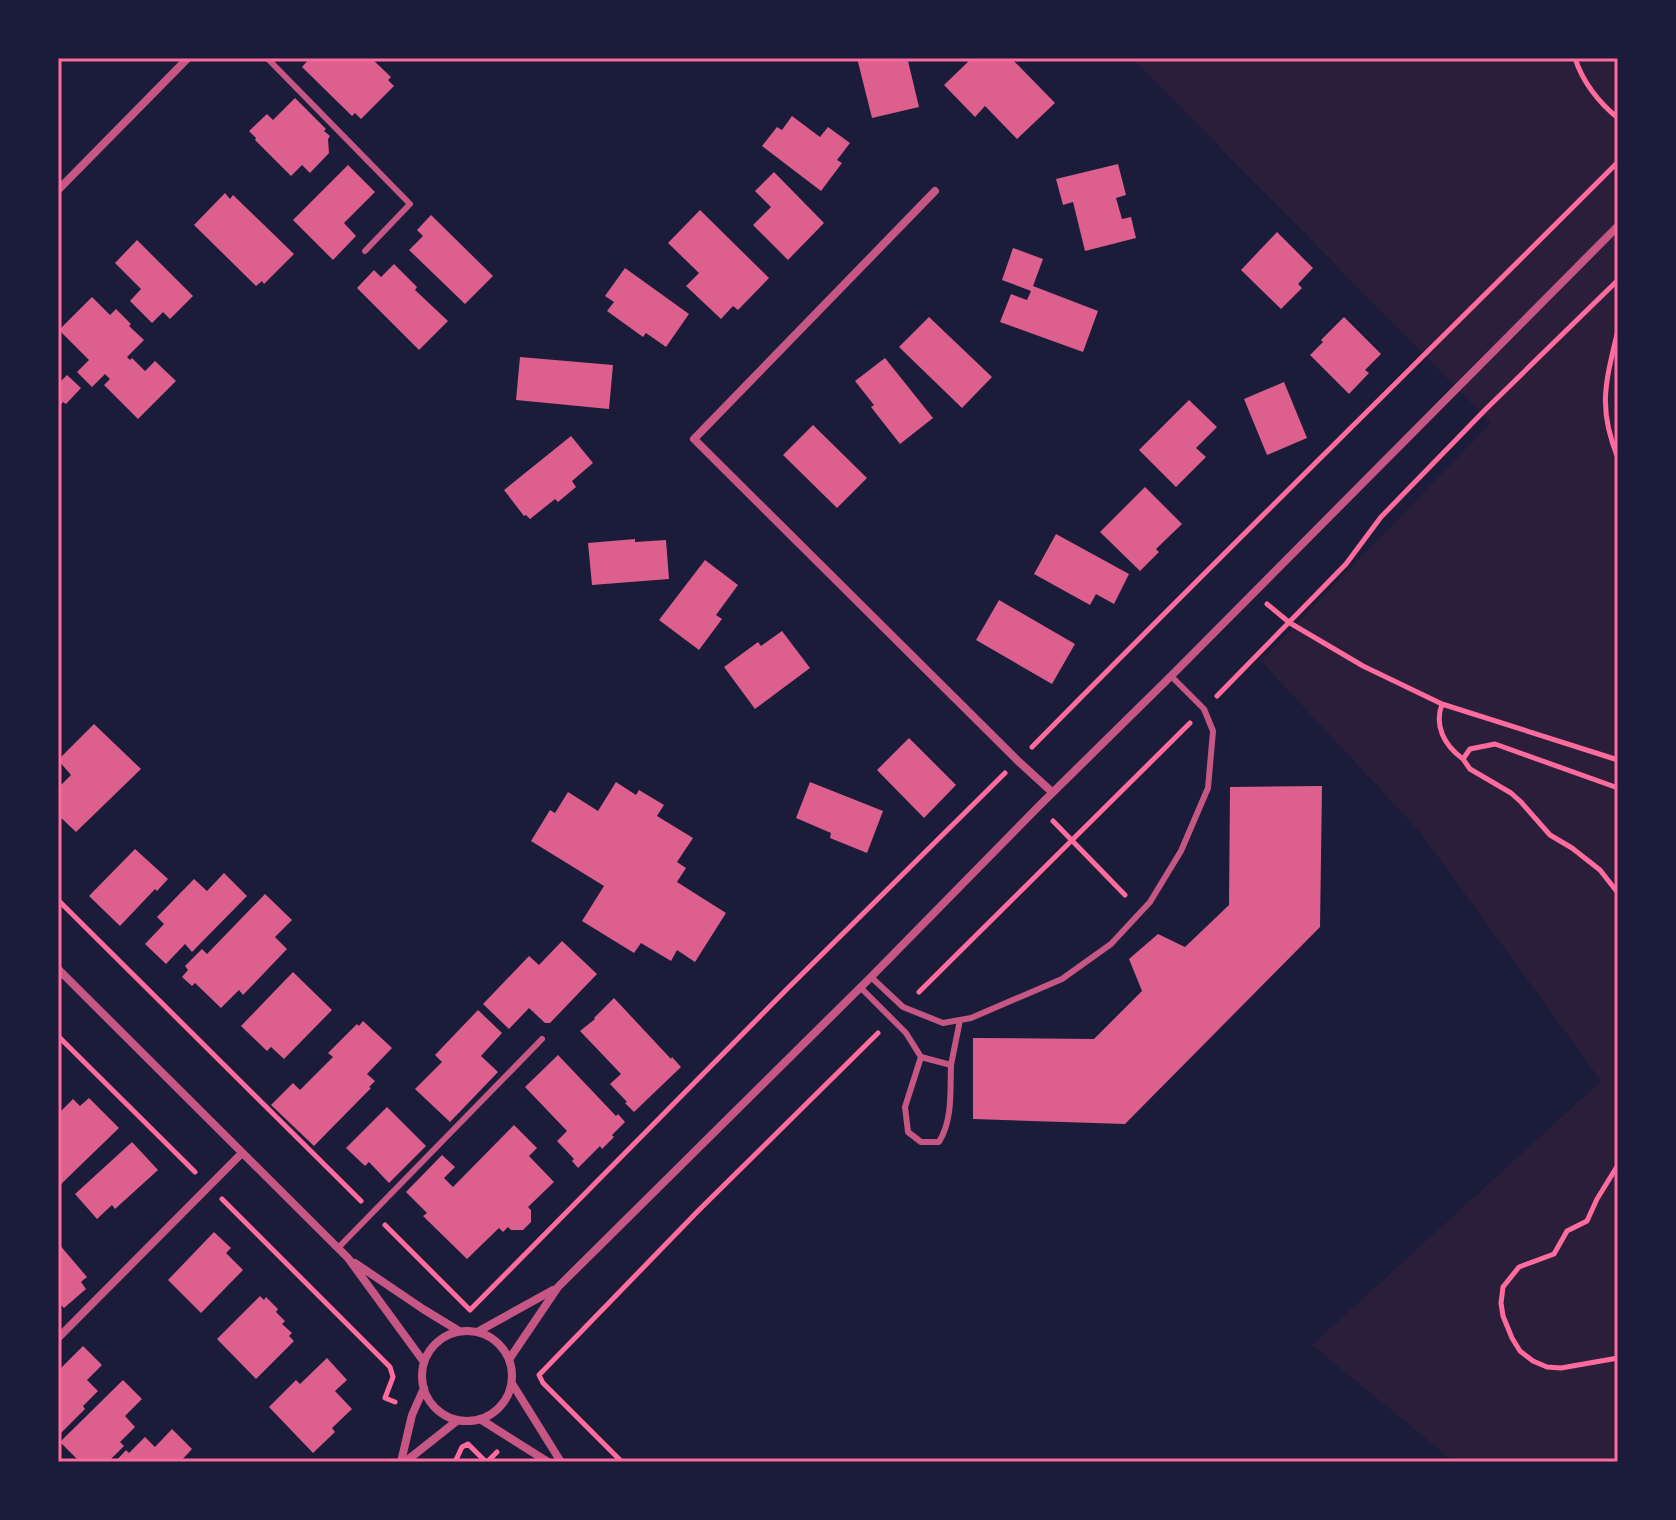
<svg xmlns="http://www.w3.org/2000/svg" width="1676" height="1520" viewBox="0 0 1676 1520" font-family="'Source Sans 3',sans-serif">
  <rect width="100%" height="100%" fill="#1b1b3a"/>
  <path fill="#2a1e3b" d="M1132,58H1618V1462H1469L1447,1456L1312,1345L1601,1081L1420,832L1261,661L1491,423Z"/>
  <path fill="#dd5f8e" d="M310,58H371L391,77L388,80L394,86L361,119L355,113L352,116L302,67Z
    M857,58H915L908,61L919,107L872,118Z
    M972,58H1011L1055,103L1017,139L985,106L975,117L944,85Z
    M295,98L326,129L324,131L330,136L328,139L329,153L310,173L302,165L291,176L255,140L256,138L249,131L267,114L273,120Z
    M792,116L820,137L828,127L850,143L837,160L842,163L821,191L762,146L777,127L782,130Z
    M1118,164L1126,195L1116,198L1122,219L1131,217L1136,238L1085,251L1073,202L1063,205L1056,179Z
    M348,165L375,192L344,223L356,236L333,260L293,220Z
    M774,172L824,223L788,260L753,225L771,207L755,191Z
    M225,193L230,199L233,195L294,254L264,284L262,281L256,286L194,225Z
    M700,210L769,278L738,310L733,306L721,319L686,286L699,273L668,243Z
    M431,215L493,276L465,304L409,250L423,236L417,230Z
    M1277,232L1313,268L1298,284L1302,288L1281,309L1241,270Z
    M137,240L193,296L170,319L163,312L152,323L130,301L141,289L115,263Z
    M1013,248L1043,259L1033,286L1098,311L1083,352L1000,322L1011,294L1027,300L1031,291L1002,280Z
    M394,264L417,287L415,290L448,321L419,350L357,288L374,270L381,277Z
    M625,268L689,314L666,347L646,333L643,337L607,311L614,302L605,296Z
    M92,297L110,315L116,309L131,324L129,326L144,340L127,357L130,360L132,358L145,371L155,361L176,381L138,419L104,385L110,379L105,374L92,387L77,372L89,360L59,330Z
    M929,317L992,377L962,408L899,347Z
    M1344,317L1381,354L1365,370L1369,373L1349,394L1310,355L1323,342L1321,340Z
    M520,357L613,365L609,409L516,400Z
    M885,358L933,418L900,444L871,407L874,405L855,381Z
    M67,375L81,388L66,404L63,402L58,408V384Z
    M1284,382L1307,438L1267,455L1244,399Z
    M1189,400L1217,427L1196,448L1206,457L1176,487L1139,450Z
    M813,425L867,478L837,508L783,455Z
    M571,436L593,463L572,481L576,487L558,502L555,499L530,519L526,515L524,516L504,490Z
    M1145,487L1182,524L1156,549L1159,552L1140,571L1100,532Z
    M1056,534L1129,574L1114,604L1096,594L1090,605L1034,574Z
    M635,539V542L666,540L669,579L592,585L588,543Z
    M705,560L738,585L716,615L722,619L699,650L659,620Z
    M999,600L1075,644L1052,684L976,640Z
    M782,631L810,668L755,709L724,667L758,642L761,646Z
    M94,724L141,769L76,832L58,815V788L71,775L58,760Z
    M909,738L956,785L924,818L877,770Z
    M616,782L636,795L639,790L664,805L657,816L693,838L677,862L686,868L677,882L726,913L695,962L677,950L671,961L641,943L634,953L582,921L604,886L531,841L550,810L555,813L568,792L598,811Z
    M810,782L883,811L867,853L830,838L831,833L796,818Z
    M1322,786L1320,927L1125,1124L973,1119V1038L1094,1039L1142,991L1129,959L1158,934L1185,947L1229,905L1230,787Z
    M135,849L168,879L157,891L155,889L120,926L89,896Z
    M224,873L247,896L192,952L185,944L166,964L145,944L164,924L157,917L194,879L207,891Z
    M265,894L292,920L275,937L287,949L243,995L239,990L221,1008L195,983L192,986L182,977L188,970L185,966L202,949L207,954Z
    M562,941L597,974L550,1023H545L529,1008L509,1029L483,1004L529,956L539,965Z
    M293,972L332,1010L284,1059L271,1047L267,1051L241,1026Z
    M614,998L671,1059L672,1057L681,1067L634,1112L625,1103L627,1102L610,1084L621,1074L580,1031L595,1019L594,1018Z
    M478,1010L502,1033L481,1056L498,1072L450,1122L415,1089L442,1062L435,1055Z
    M363,1021L392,1048L367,1074L375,1081L369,1087L371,1088L314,1146L271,1105L293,1083L300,1090L333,1057L328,1053L357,1024L359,1026Z
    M558,1055L616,1116L618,1114L625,1122L612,1135L614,1137L602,1149L600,1146L578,1168L572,1161L574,1159L557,1141L567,1131L525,1087Z
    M89,1098L119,1128L58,1187V1114L73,1099L80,1106Z
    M387,1107L426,1146L389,1183L369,1162L365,1166L346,1148Z
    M514,1125L537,1148L529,1156L554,1182L528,1207L531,1210V1222L523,1230H511L508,1227L503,1232L499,1228L467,1259L423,1216L427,1213L406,1192L442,1155L455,1167L444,1178L453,1187Z
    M132,1142L158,1170L115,1209L112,1205L97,1219L75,1194Z
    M214,1232L231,1248L226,1253L243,1270L201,1313L168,1280Z
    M58,1243L87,1277L81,1282L86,1289L64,1308L60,1304L58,1306Z
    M260,1296L264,1300L266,1297L278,1309L276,1312L285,1321L282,1324L292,1333L289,1336L294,1341L256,1379L217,1339Z
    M83,1346L102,1365L87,1380L98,1391L83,1406L85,1409L58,1436V1371Z
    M327,1358L347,1380L335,1391L352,1409L332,1428L335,1432L313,1453L269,1407L296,1380L300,1384Z
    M123,1380L142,1399L125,1416L135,1427L120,1442L124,1446L108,1462H80L60,1442Z
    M172,1429L192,1449L180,1462H115L126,1450L129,1453L145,1437L155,1447Z"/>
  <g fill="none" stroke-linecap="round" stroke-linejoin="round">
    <path stroke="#ff6b9d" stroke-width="5" d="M1575,58C1582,81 1599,103 1618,118
      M1618,330C1606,381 1597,407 1618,458
      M1267,604L1290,623L1363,666L1442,704L1618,760
      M1217,696L1346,564L1381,517L1486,409L1618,280
      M1442,704C1434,726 1444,745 1463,759L1470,749L1495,744L1618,788
      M1032,747C1226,550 1423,357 1618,162
      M1463,759L1470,769L1511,793L1521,802L1550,835L1572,848L1600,870L1618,893
      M1053,821L1125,895
      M58,900L361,1201
      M919,992L1190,723
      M58,1036L195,1172
      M1618,1165L1597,1199L1587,1221L1567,1231L1554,1254L1519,1267L1503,1287L1501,1303L1503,1316L1512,1338L1520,1351L1533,1361L1547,1367L1561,1368L1618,1358
      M222,1199L390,1367L393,1377L385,1398L395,1402
      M385,1225L470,1310L786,990L1005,773
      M455,1462L462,1447L468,1444L486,1462
      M487,1462L497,1452
      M622,1462L543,1383L539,1375L698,1211L878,1033"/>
    <path stroke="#c65784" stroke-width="6" d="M267,58L410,204L365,251
      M871,977L903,1007L943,1023L971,1018L1062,979L1111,944L1150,902L1181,851L1208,788L1213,731L1204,709L1171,676
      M860,987L906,1033L921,1057L951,1065L960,1020
      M921,1057L905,1107L908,1132L921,1142H939C953,1119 950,1091 951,1065
      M338,1248L542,1039"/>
    <path stroke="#c65784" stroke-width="8" d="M58,190L188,58
      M935,191L694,439L1018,761L1052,792
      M58,969L348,1258L424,1362
      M355,1263L423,1309L459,1331
      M422 1376a45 45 0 1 1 90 0a45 45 0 1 1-90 0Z
      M479,1331L553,1290
      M58,1338L242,1153
      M510,1358L558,1287L871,977L1039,806L1171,676L1618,226
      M513,1385L561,1462
      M480,1419L548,1462
      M401,1462L412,1415L424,1388
      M405,1462L458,1420"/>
  </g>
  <rect width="1676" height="1520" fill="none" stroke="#1b1b3a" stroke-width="120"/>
  <rect x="60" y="60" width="1556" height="1400" fill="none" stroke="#ff6b9d" stroke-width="3"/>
</svg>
